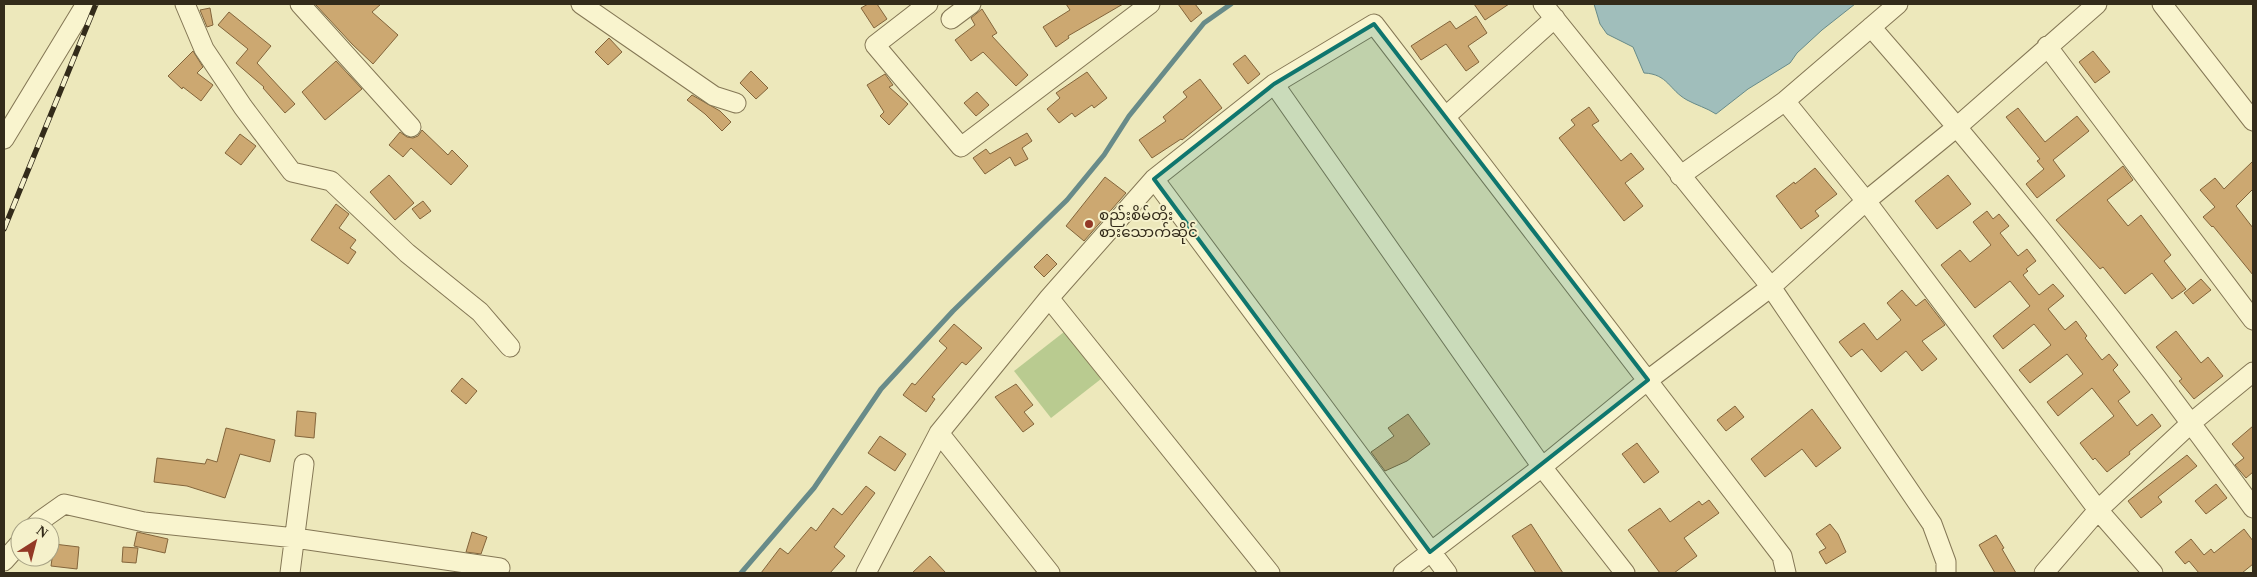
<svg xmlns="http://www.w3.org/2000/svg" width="2257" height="577" viewBox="0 0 2257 577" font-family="'Times New Roman','Noto Sans Myanmar',serif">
  <rect width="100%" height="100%" fill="#ede8bb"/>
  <path fill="#b9cb90" d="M1064,332L1101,379L1051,418L1014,371Z"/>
  <path fill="#a0bebb" stroke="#688b89" d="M1594,4H1855L1822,30L1797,53L1790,63L1748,89L1716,114C1707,108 1696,105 1687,100C1669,90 1668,74 1644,73L1633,47L1607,34L1600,24Z"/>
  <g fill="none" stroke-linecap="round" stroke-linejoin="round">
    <path stroke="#688b89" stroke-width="5" d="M741,573L814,488L881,389L953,311L1067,200L1104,155L1129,116L1204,23L1231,4"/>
  </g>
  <path fill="#cca871" stroke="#83653b" d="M315,4H381L372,12L398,35L373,64L352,44Z
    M868,4H877L887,19L874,28L861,8Z
    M1066,4H1123L1068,36L1069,38L1056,47L1043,27L1070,10Z
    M1178,4H1195L1202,13L1191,22Z
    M1474,4H1509L1485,20Z
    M210,8L213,25L207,27L200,10Z
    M982,9L997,33L992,36L1028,75L1016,86L983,52L971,61L955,40L975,25L971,18Z
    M229,12L271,46L257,63L295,104L285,113L263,88L264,87L236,63L248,49L218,25Z
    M1476,16L1487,33L1468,46L1479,62L1466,71L1446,44L1421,60L1411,46L1450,21L1456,29Z
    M609,38L622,52L608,65L595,52Z
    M193,51L203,67L197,73L213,85L201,101L183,87L182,89L168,76Z
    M2093,51L2110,72L2095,83L2079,62Z
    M1245,55L1260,74L1248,84L1233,64Z
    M336,61L362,89L325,120L302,92Z
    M751,71L768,88L756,99L740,83Z
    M1087,72L1107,98L1094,108L1092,105L1075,117L1072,113L1059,123L1047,109L1060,98L1056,93Z
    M885,74L893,85L889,87L908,104L889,125L880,116L884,112L867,85Z
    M1200,79L1222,108L1182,140L1181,139L1152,158L1139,140L1166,121L1163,117L1187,97L1183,92Z
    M977,92L989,105L976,116L964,103Z
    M692,95L720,111L731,122L722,131L705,114L687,100Z
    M1589,107L1599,121L1592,125L1621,161L1631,153L1644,169L1625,183L1643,206L1624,221L1559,138L1575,125L1571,120Z
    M2018,108L2045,142L2077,116L2089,131L2053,160L2065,176L2037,198L2026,184L2044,169L2037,161L2040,159L2006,117Z
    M422,130L448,155L452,150L468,166L451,185L411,148L403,157L389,145L400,132L407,137L413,138L418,136Z
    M1027,133L1032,141L1022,148L1028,159L1015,166L1010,157L985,174L973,158L986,149L990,154Z
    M240,134L256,146L241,165L225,153Z
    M2253,161V189L2236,206L2253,228V275L2213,226L2212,227L2203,217L2215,207L2200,190L2215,178L2224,189Z
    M2123,166L2133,180L2107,200L2128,226L2141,215L2171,255L2164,261L2186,289L2172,299L2152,273L2125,294L2103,267L2100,269L2056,220Z
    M1815,168L1837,194L1815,211L1819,216L1801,229L1776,196L1794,182L1795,184Z
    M389,175L414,203L395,220L370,192Z
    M1948,175L1971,204L1937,229L1915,201Z
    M1105,177L1126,193L1084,241L1066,226Z
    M423,201L431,211L420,219L412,209Z
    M336,204L349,214L339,228L356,240L350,248L356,252L348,264L311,240Z
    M1987,211L1993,219L1999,214L2009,226L2000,233L2018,256L2027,249L2036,261L2026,269L2028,271L2023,275L2039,295L2053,284L2064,296L2048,309L2065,330L2076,321L2087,336L2085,338L2102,360L2109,354L2118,365L2113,370L2130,392L2118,401L2137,426L2152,414L2161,426L2129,452L2130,454L2107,472L2095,458L2093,460L2080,443L2114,416L2092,388L2058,416L2047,402L2083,374L2067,354L2030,383L2019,370L2051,345L2034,324L2003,349L1993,336L2030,306L2010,281L1975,308L1941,265L1960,250L1970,262L1991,245L1973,222Z
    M1047,254L1057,264L1044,277L1034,267Z
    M2201,279L2211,290L2193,304L2184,293Z
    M1902,290L1916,306L1925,299L1945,325L1922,341L1937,359L1922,371L1906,351L1881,372L1862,349L1851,357L1839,342L1864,323L1877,340L1901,320L1887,303Z
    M954,324L982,348L966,365L962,362L932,397L935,399L926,412L903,395L912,383L915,385L947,348L939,341Z
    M2176,331L2201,363L2208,357L2223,376L2194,399L2179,381L2182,379L2156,347Z
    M462,378L477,391L466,404L451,391Z
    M1016,384L1033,405L1024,412L1034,424L1023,432L995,397Z
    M1735,406L1744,417L1726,431L1717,420Z
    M1812,409L1841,448L1816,467L1802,449L1765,477L1751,459Z
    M297,411L316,413L314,438L295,436Z
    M1408,414L1430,444L1407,461L1385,471L1371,452L1394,436L1388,428Z
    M2253,426V472L2246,478L2235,465L2244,458L2232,444Z
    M226,428L275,440L270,462L240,454L225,498L187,486L154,482L157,458L205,464L207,459L217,462Z
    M880,436L906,454L895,471L868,453Z
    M1637,443L1659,472L1644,483L1622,454Z
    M2187,455L2197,466L2158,497L2162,502L2141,518L2128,501Z
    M2216,484L2227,498L2206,514L2195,501Z
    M866,486L875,493L834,547L845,556L830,573H761L780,548L788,554L811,527L816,531L833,508L842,515Z
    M1709,500L1719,513L1684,538L1697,556L1674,573H1660L1628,530L1660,508L1670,522L1699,501L1702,505Z
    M1531,524L1563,573H1536L1512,536Z
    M1830,524L1838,534L1846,552L1826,564L1819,552L1826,548L1816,534Z
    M2244,529L2253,541V564L2242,573H2199L2189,561L2185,564L2175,552L2191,539L2204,555L2211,549L2214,553Z
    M137,532L168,539L165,553L134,546Z
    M472,532L487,537L481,554L466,552Z
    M1996,535L2004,548L2002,549L2016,573H1995L1979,545Z
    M54,544L79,547L77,569L51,566Z
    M123,547L138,548L136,563L122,562Z
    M930,556L946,573H912Z"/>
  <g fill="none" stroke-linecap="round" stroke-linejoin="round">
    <defs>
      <path id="minor" d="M185,4L204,49L243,107L292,172L331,181L407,253L480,312L510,347
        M300,4L411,127
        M581,4L714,96L736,103
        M928,4L875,45L961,147L1150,4
        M1543,4L1771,287L1932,524L1946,562V573
        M2162,4L2253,121
        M951,19L971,4
        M1871,27C2006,181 2133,342 2253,508
        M2047,46L2253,320
        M1274,84L1542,467L1625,573
        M1785,101L1866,201L2098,510L2153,573
        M1445,117L1555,18
        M4,139L86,4
        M1680,176L1785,101L1898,4
        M1154,179L1447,573
        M1049,298L1270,573
        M939,433L1050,573
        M34,527L40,521L64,504L144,522L295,538L500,568
        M4,561L20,543
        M290,573L304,464
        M866,573L939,433L1049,298L1154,179L1274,84L1374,24L1782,556L1786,573
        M1403,573L1542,467L1648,380L1771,287L1866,201L1958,126L2097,4
        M2044,573L2098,510L2191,423L2253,372"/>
    </defs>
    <use href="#minor" stroke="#847755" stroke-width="21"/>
    <use href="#minor" stroke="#f9f4ce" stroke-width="19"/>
    <defs>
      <path id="rail" d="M4,229L96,4"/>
    </defs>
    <use href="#rail" stroke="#332b1a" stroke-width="5.5"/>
    <use href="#rail" stroke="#f5f1cb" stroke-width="4" stroke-dasharray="11" stroke-linecap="butt"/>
  </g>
  <path fill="#0f766e" fill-opacity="0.2" stroke="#0f766e" stroke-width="4" stroke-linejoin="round" d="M1374,24L1648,380L1430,552L1154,179L1274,84Z"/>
  <circle fill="#933926" stroke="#f5f1cb" stroke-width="2" cx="1089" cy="224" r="5"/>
  <g text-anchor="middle" stroke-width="4" stroke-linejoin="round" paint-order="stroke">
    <g font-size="15" fill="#332b1a" stroke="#f5f1cb" text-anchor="start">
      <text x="1099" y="220">စည်းစိမ်တိုး<tspan x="1099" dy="17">စားသောက်ဆိုင်</tspan></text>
    </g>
  </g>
  <rect width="2257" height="577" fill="none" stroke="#332b1a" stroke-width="10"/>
  <g transform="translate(35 542) rotate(36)"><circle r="24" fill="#f5f1cb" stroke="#a7a284"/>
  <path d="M0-4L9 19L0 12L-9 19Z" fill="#933926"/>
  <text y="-8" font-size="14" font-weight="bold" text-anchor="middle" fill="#332b1a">N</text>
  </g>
</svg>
